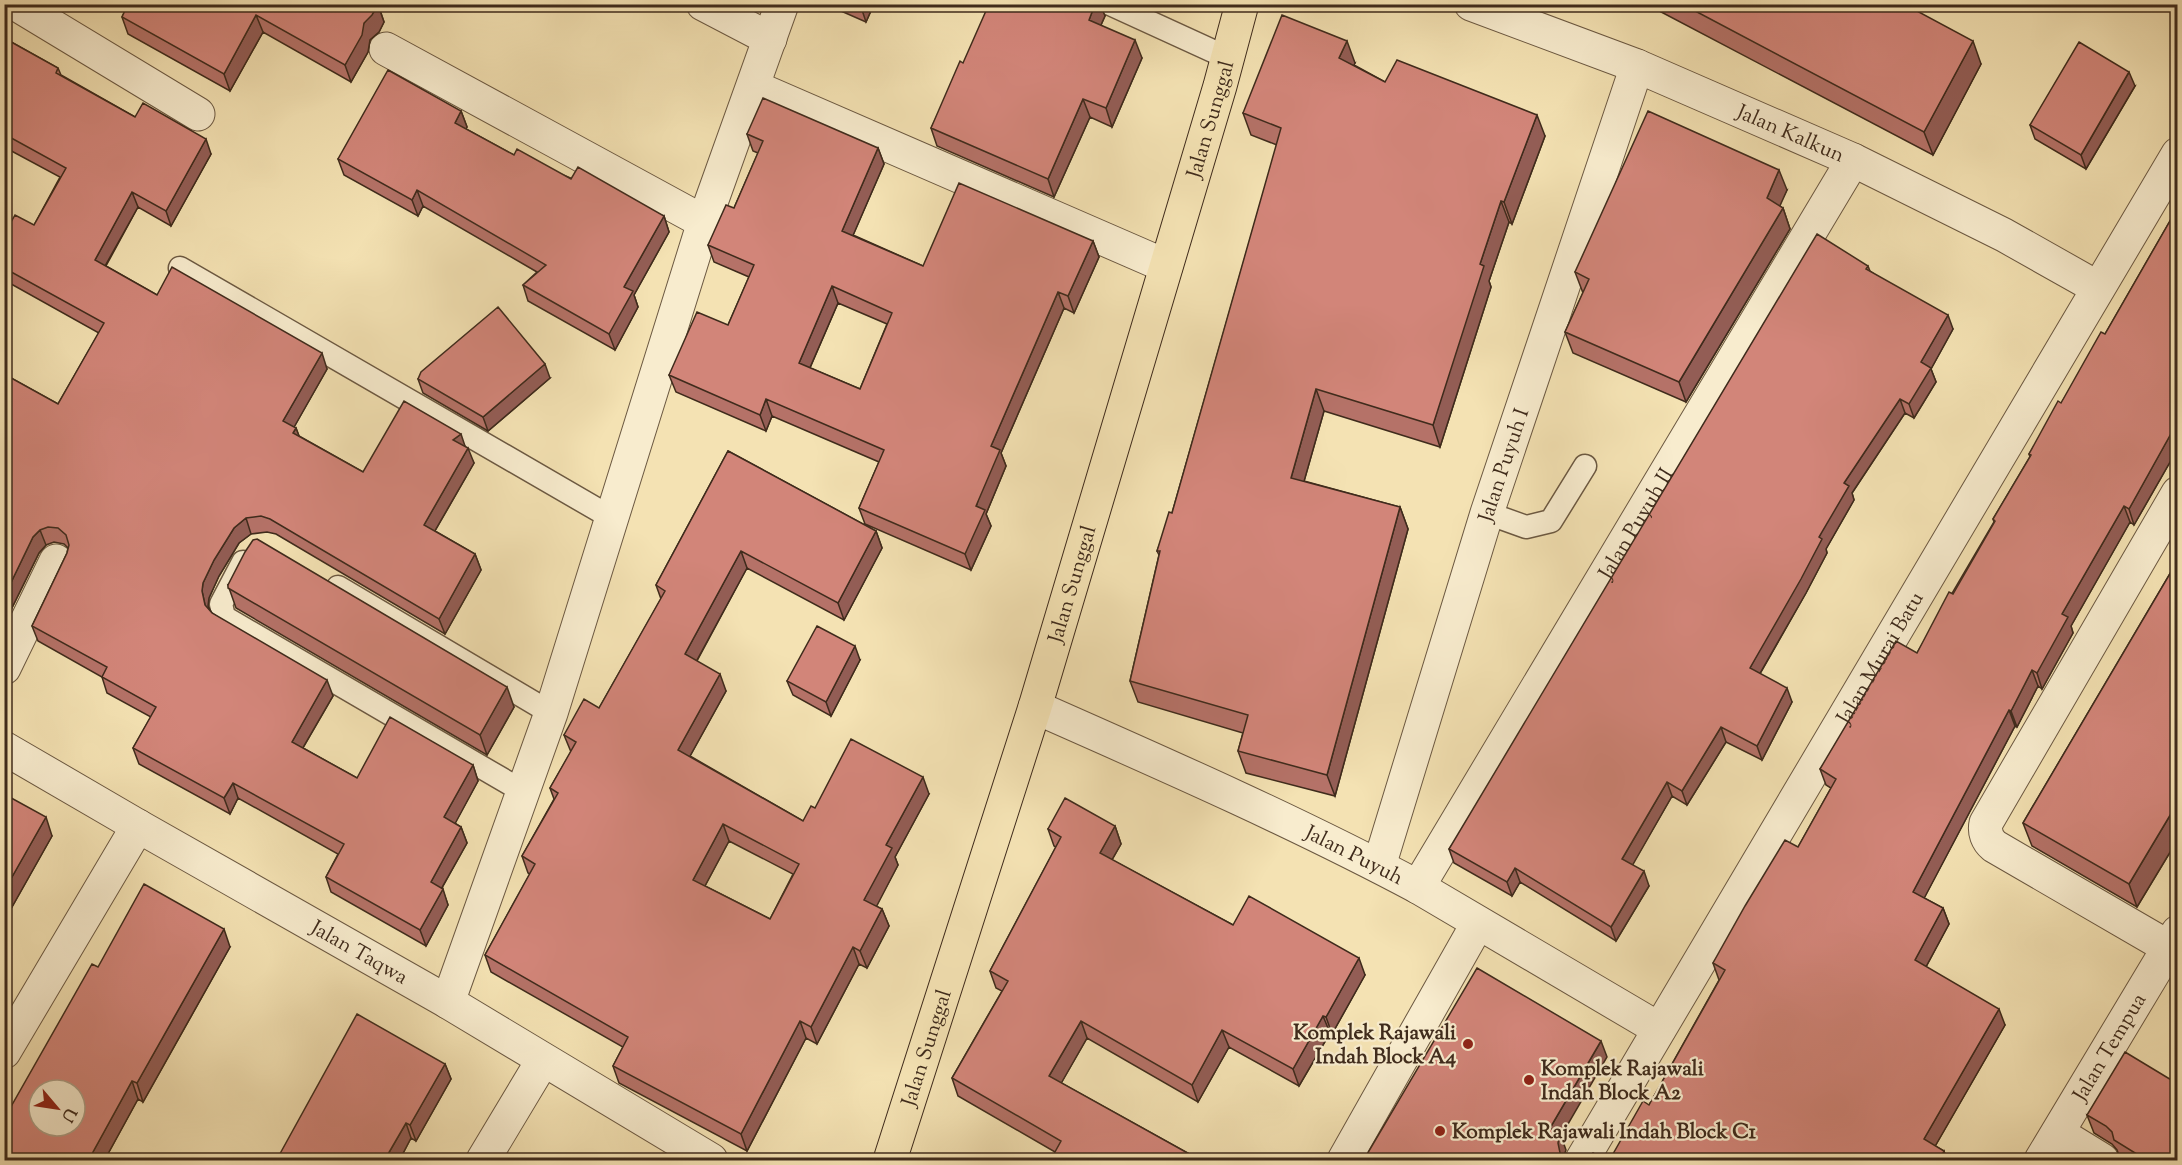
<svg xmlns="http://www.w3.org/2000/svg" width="2182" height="1165" viewBox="0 0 2182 1165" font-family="'Sorts Mill Goudy',serif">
  <rect width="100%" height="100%" fill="#f4e2b3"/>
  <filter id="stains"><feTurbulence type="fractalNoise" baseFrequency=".00333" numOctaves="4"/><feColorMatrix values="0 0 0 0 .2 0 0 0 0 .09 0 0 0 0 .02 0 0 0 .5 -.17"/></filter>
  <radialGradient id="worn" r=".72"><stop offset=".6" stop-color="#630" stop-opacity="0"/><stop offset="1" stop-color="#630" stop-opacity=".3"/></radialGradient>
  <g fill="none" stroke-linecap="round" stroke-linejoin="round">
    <defs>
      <path id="lane" d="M1110,4L1228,58
        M180,268L612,518
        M1487,513L1526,527L1551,521L1585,466
        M243,562L221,604L224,617L524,792
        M338,587L551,713"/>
      <g id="street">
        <path d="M16,4L198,114"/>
        <path d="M703,4L770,39"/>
        <path id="s1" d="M1471,4L1637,66L1853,160L2004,235L2098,288"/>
        <path d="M386,49L704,222"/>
        <path d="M754,87L1166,266"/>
        <path d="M4,668L56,561"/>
        <path id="s2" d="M1035,707C1164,764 1294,821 1418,887L1659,1029"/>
        <path id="s3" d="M4,748L138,826L448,1002L711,1160"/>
        <path id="s4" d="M1379,866L1487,513L1637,66"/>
        <path id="s5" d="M1418,887L1853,160"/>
        <path d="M2168,947L1994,846C1987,840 1984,832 1986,823L2178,493"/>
        <path d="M448,1002L551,713L704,222L782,4"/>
        <path d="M4,1052L138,826"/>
        <path d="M2058,1133L2102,1160"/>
        <path d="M483,1160L543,1060"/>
        <path d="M1344,1160L1478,923"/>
        <path id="s6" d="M1582,1160L2178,154"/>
        <path id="s7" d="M2041,1160L2178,932"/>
      </g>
      <g id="primary">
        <path id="s8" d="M890,1160L1035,707L1220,86L1242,4"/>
      </g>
    </defs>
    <use href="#lane" stroke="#6c5942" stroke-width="25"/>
    <use href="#street" stroke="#6c5942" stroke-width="35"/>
    <use href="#primary" stroke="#3f2b1c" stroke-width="35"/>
    <use href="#lane" stroke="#f8ecce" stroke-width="22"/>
    <use href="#street" stroke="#f8ecce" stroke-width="33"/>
    <use href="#primary" stroke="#f4e2b3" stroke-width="33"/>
  </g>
  <path fill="#b57268" stroke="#3f2b1c" stroke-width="1.5" fill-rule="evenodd" d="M118,4H378L384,22L379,32L370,40L368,52L351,82L263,32L230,91L128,34L122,17L126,9Z
    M825,4H874L866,22Z
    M1646,4H1904L1981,64L1933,155Z
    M1105,16L1101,25L1142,58L1112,127L1090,117L1054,197L937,146L931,128L963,63Z
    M4,38L58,68L61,75L135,117L211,154L171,226L138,207L106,266L157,295L327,369L294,427L296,428L299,436L363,472L465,446L474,463L435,531L475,554L481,570L445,634L276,534L267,532L251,534L239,543L219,576L209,598L208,606L212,613L333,696L303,748L357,778L473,765L478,781L455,823L461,827L467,843L442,888L448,905L426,946L331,892L326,877L338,854L238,798L230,814L139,764L133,748L151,717L107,693L102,677L38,641L32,626L67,553L68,548L64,544L54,542L46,545L39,553L4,624V374L58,404L99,333L4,280V219L11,222L34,225L60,177L4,147Z
    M1355,63L1354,65L1385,82L1545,136L1512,224L1509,222L1489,281L1491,287L1440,447L1324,411L1304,481L1400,507L1408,529L1335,796L1246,773L1238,751L1243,733L1138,702L1130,681L1159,555L1157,551L1172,513L1277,145L1251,135L1243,113Z
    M2135,86L2086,169L2035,139L2030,125Z
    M461,111L467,127L466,129L514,155L664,216L669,232L634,295L638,307L615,350L528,301L523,285L537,272L423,206L418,216L344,175L338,159Z
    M747,134L878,148L884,164L853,235L923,266L1093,241L1099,257L1074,313L1064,308L1001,453L1006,466L986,514L991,526L971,570L865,524L859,508L879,462L772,416L766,431L676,392L669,375L728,325L749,277L714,262L708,245L734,208L758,153L753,151ZM838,303L887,324L860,389L810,368Z
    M1787,190L1779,206L1783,208L1790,229L1686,402L1573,353L1565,332L1583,293L1575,272Z
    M2178,207V448L2134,525L2130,522L2071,626L2073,633L2042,689L2038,686L2017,727L2015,726L1924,898L1943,908L1949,924L1926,967L2005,1025L1935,1146L1944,1151L1947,1161H1609L1649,1105L1719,980L1713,963L1798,847L1831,788L1826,785L1820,769L1917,653L1994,522L1993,519L2030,457L2029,454L2105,334Z
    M1868,266L1870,271L1953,329L1931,369L1936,382L1914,418L1905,413L1852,493L1854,500L1826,549L1827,553L1806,593L1760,674L1792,702L1762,760L1726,742L1687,805L1672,796L1632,865L1649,886L1616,941L1520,882L1512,896L1454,863L1449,849Z
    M550,378L488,431L423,393L418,379Z
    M728,451L876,531L882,548L844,620L747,568L697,661L726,691L690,756L803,821L815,808L929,794L895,857L898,865L876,906L882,909L889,926L867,968L859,964L817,1044L806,1038L747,1151L619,1083L613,1066L623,1047L491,972L485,955L530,874L528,873L522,856L554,799L550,788L571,752L564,735L599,708L661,599L656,585ZM729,841L793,874L770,919L705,886Z
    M2178,560V839L2137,907L2032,846L2023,823Z
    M228,585L514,707L487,755L236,608Z
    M860,660L831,716L793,695L787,681Z
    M4,794L52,836L8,914L4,912Z
    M1115,826L1121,844L1112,860L1233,925L1365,975L1332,1034L1330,1033L1299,1086L1229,1047L1198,1102L1087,1038L1061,1083L1202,1161L1055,1152L958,1096L952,1078L1002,991L996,988L990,971L1056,847L1054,846L1048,829Z
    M230,947L143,1102L138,1099L104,1161L98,967Z
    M445,1064L451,1079L416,1141L411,1138L399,1161H276Z
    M2087,1115L2178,1161H2125L2120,1158L2117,1150L2112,1144L2094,1133Z"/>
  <path fill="#935d55" stroke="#3f2b1c" stroke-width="1.5" d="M860,4H874L866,22Z
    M1095,4H1100L1105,16L1095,38L1089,20Z
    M378,5L384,22L379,32L370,40L368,52L351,82L345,65L364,23Z
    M256,15L263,32L230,91L224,74Z
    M1135,40L1142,58L1112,127L1106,108Z
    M1347,41L1355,63L1347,79L1339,58Z
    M1973,41L1981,64L1933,155L1924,132Z
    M2129,72L2135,86L2086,169L2081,155Z
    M1083,99L1090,117L1054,197L1048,179Z
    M461,111L467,127L461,139L455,123Z
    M1537,115L1545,136L1512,224L1504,202Z
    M206,139L211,154L171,226L166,211Z
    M878,148L884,164L848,247L842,231Z
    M1779,170L1787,190L1774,219L1767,198Z
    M417,190L423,206L418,216L412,200Z
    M132,192L138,207L100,275L95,260Z
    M1501,201L1509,222L1489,281L1491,287L1440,447L1433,425L1480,264Z
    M1783,208L1790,229L1686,402L1679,382Z
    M664,216L669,232L634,295L638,307L615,350L609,334L624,287Z
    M1093,241L1099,257L1074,313L1068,296Z
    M832,286L838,303L805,379L799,363Z
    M1058,292L1064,308L1001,453L1006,466L986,514L991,526L971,570L965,554L991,446Z
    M1948,315L1953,329L1931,369L1936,382L1914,418L1909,404L1921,362Z
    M322,353L327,369L289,436L283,421Z
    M545,364L550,378L488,431L483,417Z
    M1316,389L1324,411L1299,499L1291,478Z
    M766,399L772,416L766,431L760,415Z
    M1900,399L1905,413L1852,493L1854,500L1826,549L1827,553L1806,593L1755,682L1750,668L1819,537L1844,483Z
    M2178,421V448L2134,525L2129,509Z
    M296,428L302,444L293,433Z
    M461,434L466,449L453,440Z
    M468,448L474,463L429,541L424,525Z
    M2124,506L2130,522L2071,626L2073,633L2042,689L2037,673L2062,614Z
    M1400,507L1408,529L1335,796L1327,775Z
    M246,518L251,534L239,543L219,576L209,598L208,606L211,620L205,605L202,591L203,583L214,560L234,528Z
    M40,530L46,545L39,553L4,624V597L33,537Z
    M876,531L882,548L844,620L838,603Z
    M741,551L747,568L691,671L685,654Z
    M475,554L481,570L445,634L439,619Z
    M855,646L860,660L831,716L826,702Z
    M2032,670L2038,686L2017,727L2011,711Z
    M720,674L726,691L684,767L678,750Z
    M327,680L333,696L297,758L292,742Z
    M507,687L514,707L487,755L480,735Z
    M1787,688L1792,702L1762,760L1757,746Z
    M2009,710L2015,726L1919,908L1913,892Z
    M1721,727L1726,742L1687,805L1682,791Z
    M473,765L478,781L450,833L444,817Z
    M923,777L929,794L895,857L898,865L871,917L864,900L886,845Z
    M1667,782L1672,796L1628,873L1622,859Z
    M233,783L238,798L230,814L224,798Z
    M2178,802V839L2137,907L2129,884Z
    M46,817L52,836L8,914L4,904V891Z
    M723,824L729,841L699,897L693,880Z
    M1115,826L1121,844L1106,870L1100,853Z
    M461,827L467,843L436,898L431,882Z
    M1515,868L1520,882L1512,896L1507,882Z
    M1644,871L1649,886L1616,941L1611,927Z
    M443,889L448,905L426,946L420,930Z
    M1943,908L1949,924L1921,976L1915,960Z
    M882,909L889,926L867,968L860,951Z
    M224,929L230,947L143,1102L137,1083Z
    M853,947L859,964L817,1044L811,1027Z
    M1359,958L1365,975L1332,1034L1326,1017Z
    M1999,1009L2005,1025L1930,1155L1924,1139Z
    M1323,1016L1330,1033L1299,1086L1293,1069Z
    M800,1021L806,1038L747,1151L741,1134Z
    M1081,1021L1087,1038L1055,1094L1049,1076Z
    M1222,1030L1229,1047L1198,1102L1192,1085Z
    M1601,1041L1607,1057L1561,1136L1566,1150L1562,1161L1550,1128Z
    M445,1064L451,1079L416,1141L410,1125Z
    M132,1081L138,1099L104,1161H88Z
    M406,1123L411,1138L399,1161H384Z
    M1944,1151L1947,1161H1939Z"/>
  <path fill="#d28579" stroke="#3f2b1c" stroke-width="1.5" fill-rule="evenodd" d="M128,4H378V5L372,15L364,23L362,35L345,65L256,15L224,74L122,17Z
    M989,4H1095L1089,20L1135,40L1106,108L1083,99L1048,179L931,128L960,61L963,63Z
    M1682,4H1904L1973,41L1924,132Z
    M1282,15L1347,41L1339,58L1385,82L1397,60L1537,115L1504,202L1501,201L1480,264L1484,266L1433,425L1316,389L1291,478L1400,507L1327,775L1238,751L1248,715L1130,681L1160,551H1157L1169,512L1172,513L1281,128L1243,113Z
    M4,38L58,68L56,73L135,117L143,103L206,139L166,211L132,192L95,260L157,295L172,267L322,353L283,421L296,428L293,433L363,472L404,401L461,434L453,440L468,448L424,525L475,554L439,619L270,519L261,516L246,518L234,528L214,560L203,583L202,591L205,605L212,613L327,680L292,742L357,778L390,717L473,765L444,817L461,827L431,882L443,889L420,930L326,877L344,844L233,783L224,798L133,748L156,707L102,677L107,667L32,626L67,553L69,545L66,535L58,528L48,527L40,530L33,537L4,597V374L58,404L104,323L4,268V219L11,222L15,215L34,225L66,168L4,134Z
    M2079,42L2129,72L2081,155L2030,125Z
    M388,70L461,111L455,123L514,155L517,149L571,179L578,167L664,216L624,287L633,291L609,334L523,285L546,265L417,190L412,200L338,159Z
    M763,98L878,148L842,231L923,266L959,183L1093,241L1068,296L1058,292L991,446L1000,450L976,506L985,510L965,554L859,508L884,450L766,399L760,415L669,375L697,312L728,325L754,265L708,245L726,205L734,208L763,141L747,134ZM832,286L892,313L860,389L799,363Z
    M1648,111L1779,170L1767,198L1783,208L1679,382L1565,332L1589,279L1575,272Z
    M2178,207V421L2129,509L2124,506L2062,614L2068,617L2037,673L2032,670L2011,711L2009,710L1913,892L1943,908L1915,960L1999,1009L1924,1139L1944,1151L1939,1161H1609L1643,1101L1649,1105L1725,970L1713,963L1745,906L1785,840L1798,847L1836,779L1820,769L1896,641L1917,653L1949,592L1953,594L1995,521L1993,519L2031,455L2029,454L2058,401L2061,403L2101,332L2105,334Z
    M1817,234L1868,266L1866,269L1948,315L1921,362L1931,368L1909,404L1900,399L1844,483L1849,486L1819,537L1822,539L1801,579L1750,668L1787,688L1757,746L1721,727L1682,791L1667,782L1622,859L1644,871L1611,927L1515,868L1507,882L1449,849Z
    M498,307L545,364L483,417L418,379L421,372Z
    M728,451L876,531L838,603L741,551L685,654L720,674L678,750L803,821L811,806L815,808L851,739L923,777L886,845L892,848L864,900L882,909L860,951L853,947L811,1027L800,1021L741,1134L613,1066L628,1037L485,955L535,864L522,856L558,793L550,788L576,742L564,735L584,699L599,708L665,591L656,585ZM723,824L799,864L770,919L693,880Z
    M257,539L507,687L480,735L228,588V585L245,552L253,540Z
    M2178,560V802L2129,884L2023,823Z
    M817,626L855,646L826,702L787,681Z
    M4,794L46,817L4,891Z
    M1065,798L1115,826L1100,853L1233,925L1249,896L1359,958L1326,1017L1323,1016L1293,1069L1222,1030L1192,1085L1081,1021L1049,1076L1202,1161H1050L1061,1141L952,1078L1008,981L990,971L1061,837L1048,829Z
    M144,884L224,929L137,1083L132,1081L88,1161H4V1119L92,964L98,967ZM39,1090H75V1126H39Z
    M1477,968L1601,1041L1550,1128L1560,1134L1558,1143L1560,1153L1568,1161H1363Z
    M357,1014L445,1064L410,1125L406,1123L384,1161H276Z
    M2125,1052L2178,1084V1161H2148L2114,1140L2112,1132L2106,1126L2087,1115Z
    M1593,1153L1606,1161H1585Z"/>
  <g fill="#8f2418" stroke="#f8ecce" stroke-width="2">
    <circle cx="1468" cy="1044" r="6"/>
    <circle cx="1529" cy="1080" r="6"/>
    <circle cx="1440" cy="1131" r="6"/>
  </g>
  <g text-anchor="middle" stroke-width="4.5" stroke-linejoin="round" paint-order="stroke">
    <g font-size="21" fill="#3f2b1c" stroke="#f8ecce">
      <text dy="7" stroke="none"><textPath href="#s8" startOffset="1089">Jalan Sunggal</textPath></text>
      <text dy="7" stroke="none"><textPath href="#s1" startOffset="345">Jalan Kalkun</textPath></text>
      <text dy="7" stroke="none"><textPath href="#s4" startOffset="420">Jalan Puyuh I</textPath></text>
      <text dy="7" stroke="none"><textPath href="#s5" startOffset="424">Jalan Puyuh II</textPath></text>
      <text dy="7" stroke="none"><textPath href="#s8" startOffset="604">Jalan Sunggal</textPath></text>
      <text dy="7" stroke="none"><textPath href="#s6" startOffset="584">Jalan Murai Batu</textPath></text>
      <text dy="7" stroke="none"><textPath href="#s2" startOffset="352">Jalan Puyuh</textPath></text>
      <text dy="7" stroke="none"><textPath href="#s3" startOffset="410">Jalan Taqwa</textPath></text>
      <text dy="7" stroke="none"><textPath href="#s7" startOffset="132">Jalan Tempua</textPath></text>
      <text dy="7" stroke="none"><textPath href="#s8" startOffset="118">Jalan Sunggal</textPath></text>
    </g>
    <g font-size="21" font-weight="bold" fill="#3f2b1c" stroke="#f8ecce" text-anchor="start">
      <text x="1456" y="1039" text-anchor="end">Komplek Rajawali<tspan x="1456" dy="24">Indah Block A4</tspan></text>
      <text x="1541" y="1075">Komplek Rajawali<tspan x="1541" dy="24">Indah Block A2</tspan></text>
      <text x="1452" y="1138">Komplek Rajawali Indah Block C1</text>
    </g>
  </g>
  <rect width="2182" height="1165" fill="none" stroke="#f4e2b3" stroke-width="24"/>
  <rect x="6" y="6" width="2170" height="1153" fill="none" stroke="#3f2b1c" stroke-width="3"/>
  <rect x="12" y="12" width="2158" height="1141" fill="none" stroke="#3f2b1c" stroke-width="1.5"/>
  <g transform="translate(57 1108) rotate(119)"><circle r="28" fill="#f8ecce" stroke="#ae9f87" stroke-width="1.5"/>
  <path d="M0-4.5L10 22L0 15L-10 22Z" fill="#8f2418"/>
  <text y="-9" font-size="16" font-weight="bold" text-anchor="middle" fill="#3f2b1c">U</text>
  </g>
  <rect width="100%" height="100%" filter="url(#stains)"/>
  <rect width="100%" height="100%" fill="url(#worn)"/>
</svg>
